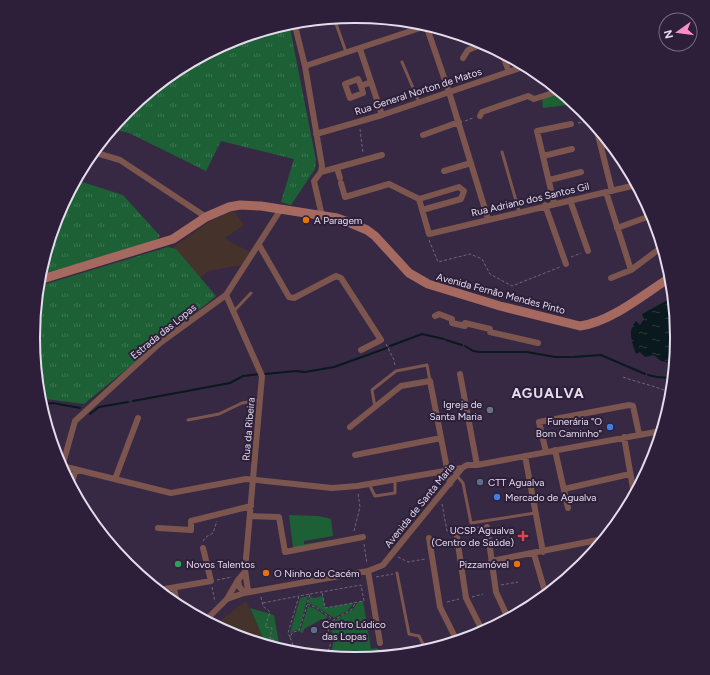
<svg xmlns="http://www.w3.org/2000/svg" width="710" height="675" viewBox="0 0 710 675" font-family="Figtree,sans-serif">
  <defs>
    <pattern id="grass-tufts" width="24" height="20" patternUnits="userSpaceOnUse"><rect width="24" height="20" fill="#1d6035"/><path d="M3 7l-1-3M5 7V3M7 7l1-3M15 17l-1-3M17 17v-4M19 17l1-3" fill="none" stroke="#3e7653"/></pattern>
    <pattern id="water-ripples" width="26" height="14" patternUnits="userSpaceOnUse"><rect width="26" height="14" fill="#09191e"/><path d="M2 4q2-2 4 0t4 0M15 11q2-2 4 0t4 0" fill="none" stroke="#2d3a3f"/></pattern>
  </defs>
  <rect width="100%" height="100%" fill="#372943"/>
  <path fill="#45332b" d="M229,212H235L244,225L225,238L227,240L250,252L242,265L208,271L200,278L173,247L209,222Z
    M246,601L266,645L232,634L215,625Z"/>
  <path fill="url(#grass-tufts)" d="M289,23L316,160L315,169L291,205L281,202L294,159L221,141L206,171L129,133L112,129L128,110L177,70L232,40Z
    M76,180L123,195L160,236L156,240L40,275L58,214Z
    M168,247L176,249L216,296L84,404L39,398L34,337L39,286Z"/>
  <path fill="#1d6035" d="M554,87L575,104L543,108L542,99L555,92Z
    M289,515L319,516L331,519L333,536L304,541V544L332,540V542L293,548Z
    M308,596L299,630L293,631L291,634L290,633L300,598Z
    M310,596L313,598L323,596L325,608L354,603L347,611L334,618L317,607L308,603Z
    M363,601L371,649L377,648L378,657L355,659L330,657L334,640L330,625L333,624L332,622L353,609L358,602Z
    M308,606L316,609L328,617L323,620L322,619L304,629L303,633L300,632Z
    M250,608L274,615L280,649L266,645Z"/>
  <path fill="url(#water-ripples)" d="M673,297L676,338L674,363L661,361L654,355L645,357L640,352L636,354C632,342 627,331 636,321L640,325L644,319L642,314Z"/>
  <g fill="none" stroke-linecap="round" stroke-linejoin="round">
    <path stroke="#09191e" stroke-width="2" d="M446,340L462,345
      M390,346L422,334L444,339
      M465,346L473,351L480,352
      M481,352H527L555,357H571
      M573,357L601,355L645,374
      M265,374L296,371L305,372L334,367L387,348
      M648,375L657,377L673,378
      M133,401L230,383L243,376L260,374
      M41,404L53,403L80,408
      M90,414L99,407L128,402"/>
    <path stroke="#71657c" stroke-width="1" stroke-dasharray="3 2" stroke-linecap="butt" d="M465,121L473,118
      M578,123L591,121
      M360,129L363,153
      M429,240L438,262L470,254L482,259L490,274L512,286L560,267
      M571,257L581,253
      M386,344L394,360L395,366
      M623,377C639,383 656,386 671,393
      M442,504L447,531H448
      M462,530L480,527
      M354,531L360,507L358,493
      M203,541L206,537L213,533L217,521
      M364,544L367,564
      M436,545L451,543
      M398,557L408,562L425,559
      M376,577L393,574
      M217,580L232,577
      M501,585L518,582
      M212,587L215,602
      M310,594L361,585L364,601L325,608L322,592
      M261,597L263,606L270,612L265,627L272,628L270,638H273V647
      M472,597L483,594
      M447,602L459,599
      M263,603L299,596
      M299,631L307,605
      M290,637L288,633L299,596L310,594L307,604L317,608L331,618L327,621L328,623
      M293,645L290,637L293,632L299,631
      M378,649L379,657
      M326,656L331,643L327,624L352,609L356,602"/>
    <path stroke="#7c554f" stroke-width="3" d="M334,18L346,52
      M402,62L419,102
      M502,152L519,211
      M234,311L251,293
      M375,407L372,390L396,371L427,365L430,381
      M188,420L219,414L242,403L260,400
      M457,476L463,483L471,523L535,513
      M369,484L375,496L395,493V479
      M397,573L409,634L419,636L426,650"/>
    <path stroke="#7c554f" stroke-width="6" d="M294,22L305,66L322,166L321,172L314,181L322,216
      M426,25L449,92L488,219
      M360,49L382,115
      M502,53L509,72
      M463,58L468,50L480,45
      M305,66L426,26
      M361,86L358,79L345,84L350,98L363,93L361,86L371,82
      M480,116L482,112L528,96L534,99L556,92L554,87
      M596,127L612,191
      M316,134L382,115L526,66
      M423,135L459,122
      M601,146L610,144
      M93,152L120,160L206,217
      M543,156L572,149
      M337,168L340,178
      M444,171L471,163
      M321,172L382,155
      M549,180L581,172
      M341,183L345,197L389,184L419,199
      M606,192L631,270
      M570,200L588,251
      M554,203L537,131L571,124
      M545,205L566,264
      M422,210L461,199L464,191L459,187L419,199L429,234L636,185
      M617,228L650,216
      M259,245L289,297L294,298L336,276L341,278L381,340L361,350
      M611,278L631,270L662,247
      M226,295L262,376L245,570L248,591
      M435,316L439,314L452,319V323L465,326V323L490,329V332L538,343
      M460,374L477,465
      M350,427L401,386L430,381L450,484
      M624,437L634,494
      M555,450L568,508
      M546,452L539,422L629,405L633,406L639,434
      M355,455L441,438
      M525,456L543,552
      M62,466L171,493L246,479L332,488L357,486L462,468
      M62,467L75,421L160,343L226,295L281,209
      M73,479L76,469
      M115,479L138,418
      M564,489L630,474
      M250,516L279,517L285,552L363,537
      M487,527L496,592L508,618
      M158,528L191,530V521L251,506
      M456,531L466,598L483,632
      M429,538L440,607L457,641
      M534,554L546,595
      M491,561L603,539
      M368,571L380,643
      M174,588L176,599L175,603
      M159,590L211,581L203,548
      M244,593L239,586L238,580L245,572
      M227,599L238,580
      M206,620L227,599L244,593L368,571L383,565L462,468L467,465H477L661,431"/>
    <path stroke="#a56960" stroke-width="9" d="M39,280L173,239L206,217L229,207L240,205L261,206L337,218L348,222L367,230L375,236L409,273L428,284L500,306L580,326C611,322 644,294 671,277"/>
  </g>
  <g fill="#e8710a" stroke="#2d1f39" stroke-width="1.5">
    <circle cx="306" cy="220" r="4"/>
    <circle cx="517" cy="564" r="4"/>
    <circle cx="266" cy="573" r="4"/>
  </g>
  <circle fill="#6b7280" stroke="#2d1f39" stroke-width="1.5" cx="490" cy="410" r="4"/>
  <g fill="#3f7fe0" stroke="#2d1f39" stroke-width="1.5">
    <circle cx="610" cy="427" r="4"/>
    <circle cx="497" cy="497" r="4"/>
  </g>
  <g fill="#5c6f8a" stroke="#2d1f39" stroke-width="1.5">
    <circle cx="480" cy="482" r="4"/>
    <circle cx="314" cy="630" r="4"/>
  </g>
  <path fill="#e0444e" stroke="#2d1f39" stroke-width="1.5" d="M521 530h4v4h4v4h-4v4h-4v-4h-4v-4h4z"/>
  <circle fill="#2e9e5b" stroke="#2d1f39" stroke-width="1.5" cx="178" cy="564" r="4"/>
  <g text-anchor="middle" stroke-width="4" stroke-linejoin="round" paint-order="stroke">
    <g font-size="10" fill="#e4dced" stroke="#2d1f39">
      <text transform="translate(418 91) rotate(-18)" y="4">Rua General Norton de Matos</text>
      <text transform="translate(530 199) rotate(-13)" y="4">Rua Adriano dos Santos Gil</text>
      <text transform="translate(501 293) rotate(15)" y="4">Avenida Fernão Mendes Pinto</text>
      <text transform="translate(163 331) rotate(-39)" y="4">Estrada das Lopas</text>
      <text transform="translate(248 429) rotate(-85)" y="4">Rua da Ribeira</text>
      <text transform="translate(419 505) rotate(-51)" y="4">Avenida de Santa Maria</text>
    </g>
    <g font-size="10" fill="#e4dced" stroke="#2d1f39" text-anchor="start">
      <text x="314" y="224">A Paragem</text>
      <text x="482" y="408" text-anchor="end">Igreja de<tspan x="482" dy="12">Santa Maria</tspan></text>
      <text x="602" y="425" text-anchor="end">Funerária "O<tspan x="602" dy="12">Bom Caminho"</tspan></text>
      <text x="488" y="486">CTT Agualva</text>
      <text x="505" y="501">Mercado de Agualva</text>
      <text x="514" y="534" text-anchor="end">UCSP Agualva<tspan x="514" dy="12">(Centro de Saúde)</tspan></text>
      <text x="186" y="568">Novos Talentos</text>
      <text x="509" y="568" text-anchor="end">Pizzamóvel</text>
      <text x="274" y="577">O Ninho do Cacém</text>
      <text x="322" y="628">Centro Lúdico<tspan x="322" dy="12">das Lopas</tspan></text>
    </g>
    <g font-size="14" font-weight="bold" letter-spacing="1" fill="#e4dced" stroke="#2d1f39">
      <text x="548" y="398">AGUALVA</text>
    </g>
  </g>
  <path d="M0 0H710V675H0ZM354 23H356A314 314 0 0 1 670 337V338A314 314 0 0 1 356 652H354A314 314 0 0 1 40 338V337A314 314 0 0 1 354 23Z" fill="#2d1f39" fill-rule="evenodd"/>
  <path fill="none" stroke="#e4dced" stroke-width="2" d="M354 23H356A314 314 0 0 1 670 337V338A314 314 0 0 1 356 652H354A314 314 0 0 1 40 338V337A314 314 0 0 1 354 23Z"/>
  <g transform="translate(678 32) rotate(256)"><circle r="19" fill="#2d1f39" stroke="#766b81"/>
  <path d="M0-3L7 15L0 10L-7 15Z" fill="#f98fca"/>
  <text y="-6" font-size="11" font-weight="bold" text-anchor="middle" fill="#e4dced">N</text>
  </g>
</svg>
